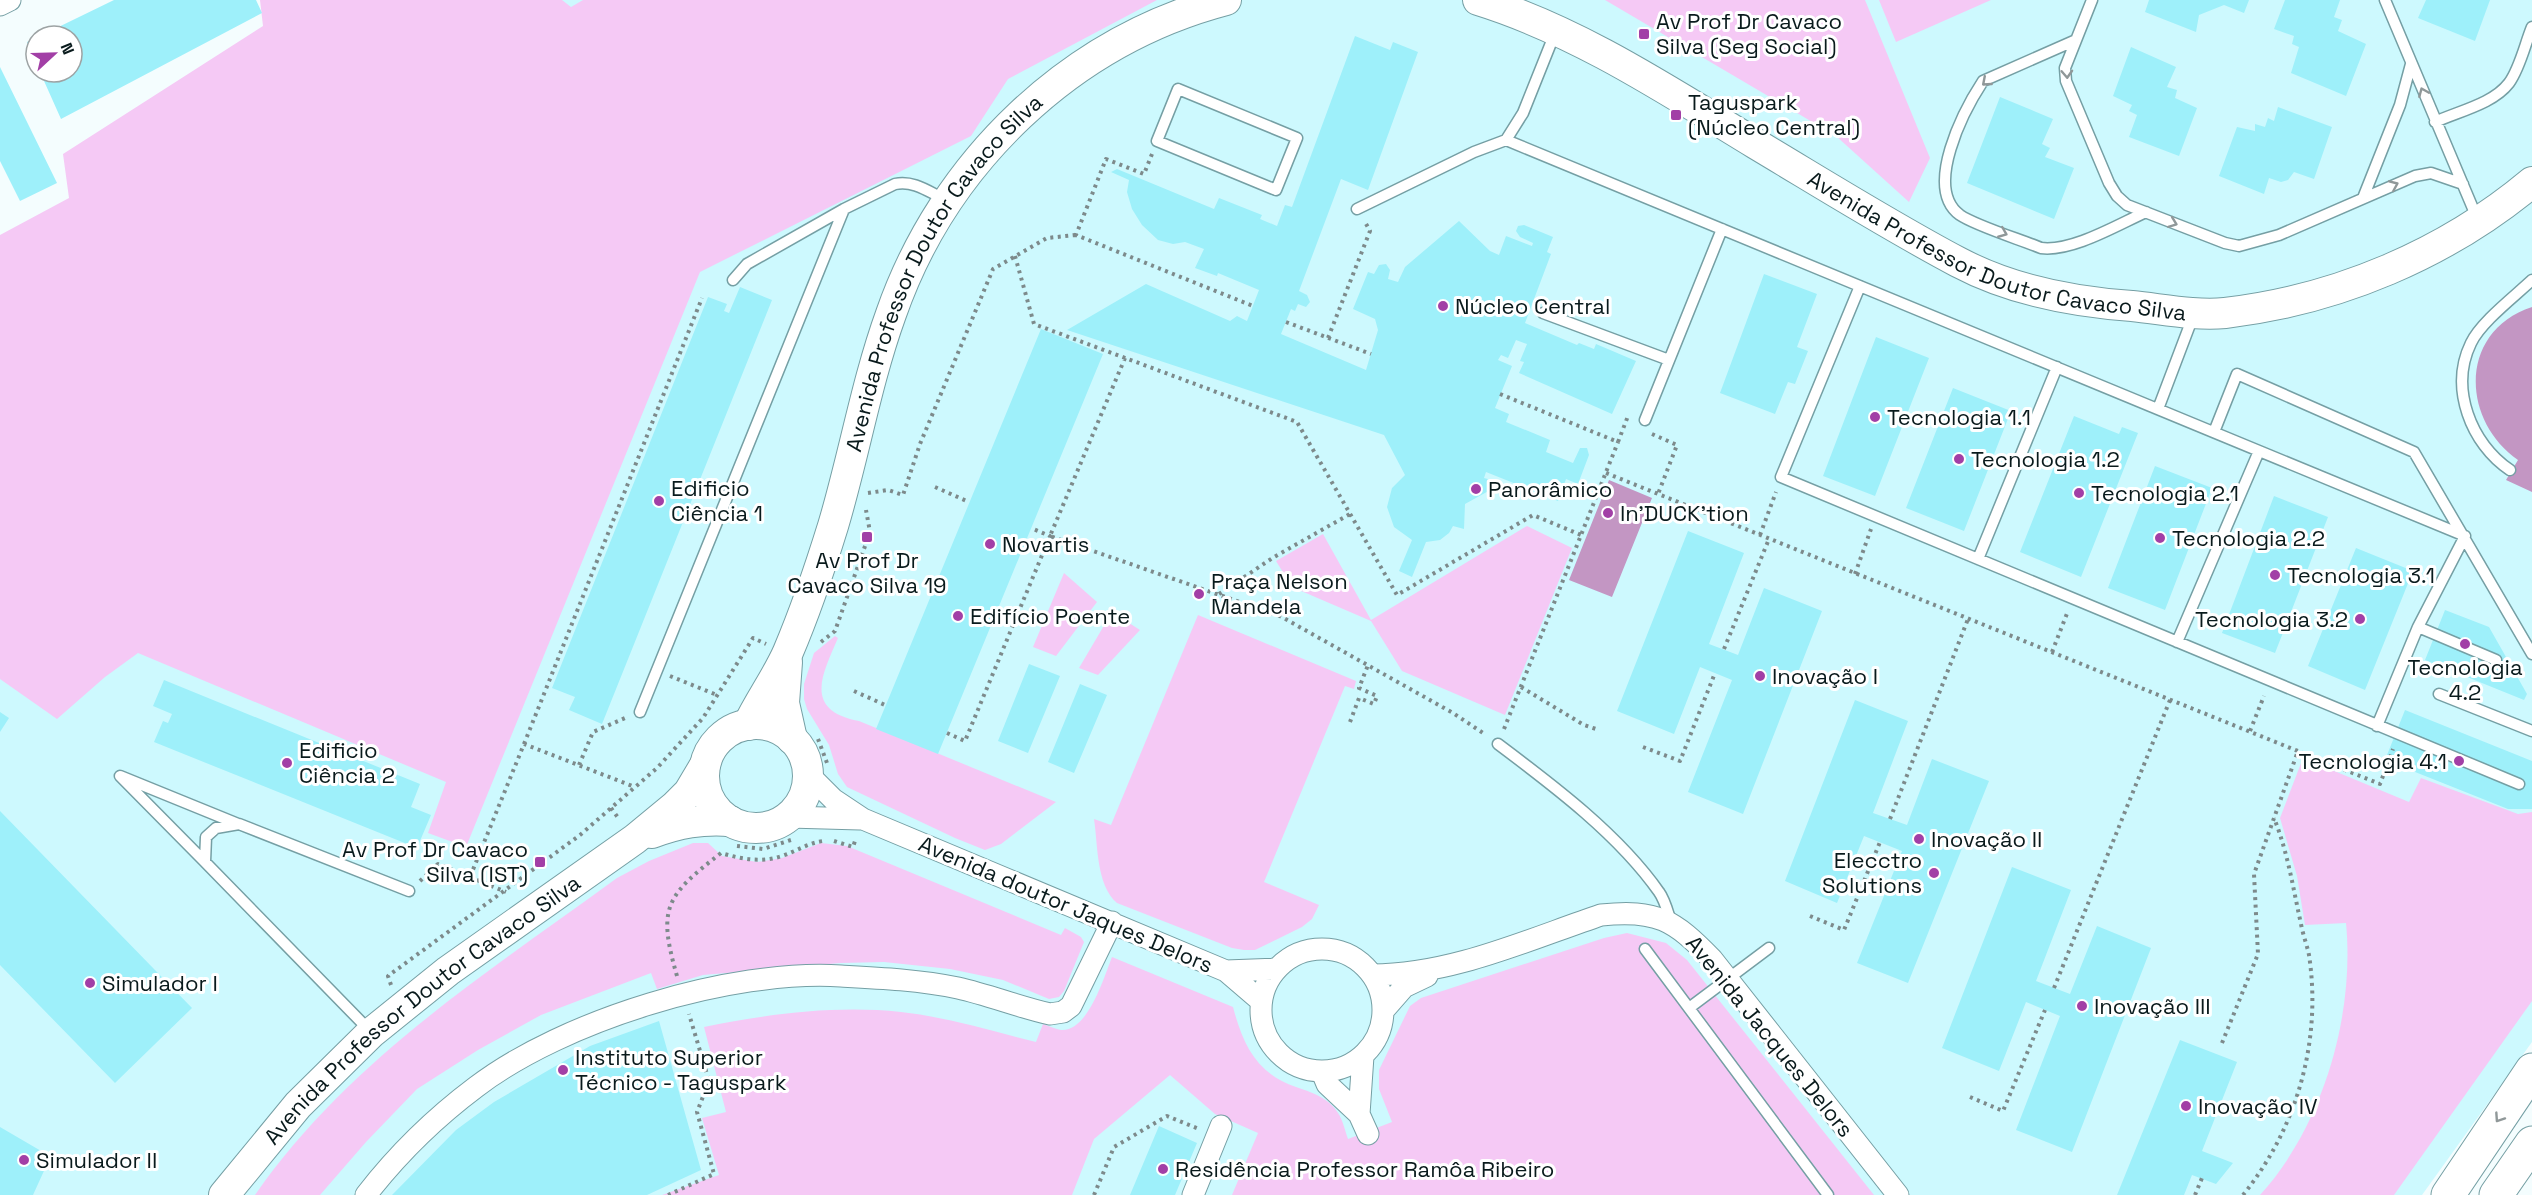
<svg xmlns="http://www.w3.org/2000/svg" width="2532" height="1195" viewBox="0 0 2532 1195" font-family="'Space Grotesk',sans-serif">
  <rect width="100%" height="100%" fill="#f4fdfe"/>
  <path fill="#cdf9fe" d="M297,0H2532V1042L2422,1195H0V290Z"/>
  <path fill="#f5c9f5" d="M260,0H562L571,7L583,0H1157L1008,79L971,136L700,272L466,847L428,833L446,782L138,653L105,677L57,719L0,679V235L69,198L63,154L263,26Z
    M1605,0H1865L1930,158L1909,202L1836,136Z
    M1879,0H1991L1896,42Z
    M1527,526L1572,548L1505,715L1402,671L1371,621L1292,587L1276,561L1323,534L1371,620Z
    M1064,573L1097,602L1056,656L1033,647Z
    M1112,612L1140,630L1098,675L1079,668Z
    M1198,615L1356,681L1354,689L1345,686L1264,882L1319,905L1312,919L1302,927L1255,950H1244L1232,948L1117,903C1096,885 1098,845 1094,819L1111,825Z
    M835,636L838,638C822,675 803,710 859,721L1056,802L1001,844L985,850L955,838L847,787L838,774L829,745L807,709L804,699V684L814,653Z
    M2303,758L2409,802L2421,778L2518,814L2532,812V1001L2394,1195H2260C2323,1126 2355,1015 2346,923L2305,925L2297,876L2280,818Z
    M693,843H708L722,856L757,862L782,858L821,843L847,846L1061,935L1065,928L1081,937L1084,942L1064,991L1059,997L1049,999L1003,980L950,969L884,962L841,963L703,975L657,989L651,973L541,1015L478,1050L417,1089L366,1142L320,1195H255C349,1060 487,973 617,878L649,861Z
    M1627,933L1666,943L1687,960L1874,1195H1232L1258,1133L1215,1114L1170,1075L1094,1139L1072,1195H662L719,1175L702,1118L726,1112L704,1027C768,1014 835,1005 901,1012C947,1017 991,1031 1036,1042L1043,1024C1049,1026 1056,1029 1061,1030C1088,1032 1104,977 1112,957L1233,1007C1243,1045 1257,1074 1296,1087C1311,1092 1329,1098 1338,1113C1343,1120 1345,1131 1348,1139L1392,1122L1379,1089V1070L1410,1006L1421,998L1604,938Z"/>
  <path fill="#c396c3" d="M2532,307V492L2506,480L2518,460C2460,419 2459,331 2532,307Z
    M1609,480L1652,498L1612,597L1569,580Z"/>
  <path fill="#9ef0fa" d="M114,0H256L262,13L61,119L40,72H72V36H40Z
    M2149,0H2249L2244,13L2224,5L2199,15L2196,32L2145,12Z
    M2285,0H2340L2334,17L2342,20L2338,31L2366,44L2346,96L2291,73L2299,47L2292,44L2294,36L2274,29Z
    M2426,0H2490L2475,41L2418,18Z
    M1355,36L1390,50L1393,42L1418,52L1368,190L1341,179L1299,291L1307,295L1310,302L1306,307L1298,304L1295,311L1291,309L1281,334L1366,370L1378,330L1375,319L1353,309L1368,272L1374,274L1379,265L1386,264L1390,270L1388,279L1398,282L1405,267L1459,221L1490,251L1499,255L1506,236L1532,246L1533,243L1520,237L1516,231L1518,226L1524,225L1553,237L1547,252L1551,254L1525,323L1577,345L1579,343L1594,349L1596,344L1636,361L1612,414L1519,373L1524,362L1520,361L1527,344L1516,340L1508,358L1501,355L1498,360L1512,366L1495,408L1509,414L1506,422L1550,440L1546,452L1573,463L1580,448H1587L1589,455L1578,484L1566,479L1558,501L1486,472L1484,478L1503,483L1465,504L1464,529L1453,526L1449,533L1440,540L1426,542L1412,577L1399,571L1412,540L1394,527L1387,507L1392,488L1405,475L1384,435L1067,330L1146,284L1230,321L1237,316L1247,321L1259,290L1218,273L1217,276L1195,268L1204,249L1185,242L1173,244L1158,240L1142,225L1132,209L1127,192L1129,180L1111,172L1117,169L1214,209L1219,198L1262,215L1260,219L1277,226L1285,205L1292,207Z
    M36,38V62L27,42Z
    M2131,47L2176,67L2167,87L2177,90L2175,98L2197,108L2179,156L2129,137L2137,115L2129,111L2132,105L2113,96Z
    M0,67L57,183L20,201L0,161Z
    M2000,97L2053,119L2042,144L2050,148L2045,157L2074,168L2054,219L1967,183Z
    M2278,107L2332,127L2314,179L2294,172L2288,180L2281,182L2269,178L2264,194L2219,176L2237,127L2255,131V124L2265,127L2268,118L2274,121Z
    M1764,274L1817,294L1797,347L1808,351L1795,384L1788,382L1775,414L1720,393Z
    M740,287L772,300L602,724L569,710L575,697L552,688L708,297L727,304L724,311L729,313Z
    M1041,329L1103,354L938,754L876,729Z
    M1876,337L1929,358L1875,496L1823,476Z
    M1953,388L2011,411L1964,531L1906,508Z
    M2074,416L2119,434L2122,427L2138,433L2081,577L2020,552Z
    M2155,466L2212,488L2165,610L2108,588Z
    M2274,496L2328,517L2275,653L2222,633Z
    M1688,531L1744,553L1709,644L1738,655L1764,588L1822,611L1743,814L1688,792L1732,680L1700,667L1674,734L1617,711Z
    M2356,548L2413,571L2365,690L2308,666Z
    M2445,610L2489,627L2527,694L2524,700L2425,660Z
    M1029,664L1060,676L1028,753L998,741Z
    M164,680L420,784L411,807L431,815L417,848L154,742L163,721L168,723L172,714L153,706Z
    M1080,684L1107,695L1074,773L1048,762Z
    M1855,700L1908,721L1873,813L1907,825L1932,759L1989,781L1908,983L1857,963L1902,851L1864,836L1837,903L1785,881Z
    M2405,710L2532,761V809H2508L2385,760Z
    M0,712L9,718L0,732Z
    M0,811L192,1008L115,1083L0,965Z
    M2012,867L2071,890L2036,981L2070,994L2097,926L2151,948L2072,1152L2016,1130L2060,1016L2026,1002L1999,1071L1942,1048Z
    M659,1021L701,1170L647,1195H392L456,1130L494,1102L590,1046Z
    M2180,1040L2237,1062L2202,1151L2233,1163L2216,1184L2192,1175L2184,1195H2117Z
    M1159,1126L1197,1143L1175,1195H1130Z
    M0,1127L48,1155V1162L33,1195H0Z"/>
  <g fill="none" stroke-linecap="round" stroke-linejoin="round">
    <defs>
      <path id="service" d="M2092,0L2065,68L2066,81L2109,183L2117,196L2127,205L2225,243L2239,246L2279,235L2415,176L2431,173L2463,184
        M2385,0L2477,218
        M2076,40L1983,81C1964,110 1923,188 1960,215C1976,226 2022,240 2041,248C2072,252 2117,225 2146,212
        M1178,89L1297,138L1276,190L1157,141Z
        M2435,122C2459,111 2493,104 2509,83C2520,68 2525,44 2532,27
        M1506,140L2465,536
        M2363,198L2400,105L2411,64
        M1357,209L1474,152L1506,140L1523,113L1555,33
        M733,280L747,264L844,209
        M1860,286L1781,477L2519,784
        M1543,313L1669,360
        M2158,409L2194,314
        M1645,420L1722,229
        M2214,432L2237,374L2414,452L2532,654
        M2510,470C2471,444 2449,388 2471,343C2481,322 2514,297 2532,280
        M1978,559L2057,367
        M2418,627L2496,660
        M2177,642L2259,451
        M2439,694L2532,731
        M640,712L844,209L895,184C914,180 929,192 946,200
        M2377,726L2418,627L2465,536
        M1498,744C1554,786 1619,835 1659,892C1665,900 1668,913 1671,922
        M205,862L120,776L238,824
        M1645,949L1828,1195
        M1689,1008L1769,948
        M371,1032L205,862L206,837L216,828L239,824L409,891"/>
      <path id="minor" d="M0,5L10,0
        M808,774L833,799L863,819L1226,971L1261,1001
        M789,817L860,819
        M1261 1010a61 61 0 1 1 122 0a61 61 0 1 1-122 0Z
        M1226,971L1276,969
        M1372,975C1451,975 1527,940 1601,915C1657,909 1674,920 1712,959L1898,1195
        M1383,1011L1404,987L1427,976
        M1322,1072L1327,1084L1359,1114L1368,1134
        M1359,1114L1363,1056
        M366,1195C397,1155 436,1117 476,1087C564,1020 731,969 841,976C879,978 920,980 958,988C989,995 1019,1007 1050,1014L1063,1012L1071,1006L1112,922
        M1193,1195L1221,1126"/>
      <g id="secondary">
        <path id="s1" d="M1478,0C1578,31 1667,90 1756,144C1823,184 1890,226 1958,262C2011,290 2073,302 2132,306C2162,309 2196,316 2225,313C2337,300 2446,254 2532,182"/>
        <path d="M787,662L784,703L792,739"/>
        <circle cx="756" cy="776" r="52"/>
        <path id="s2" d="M748,725C760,700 777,677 788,652C805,612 820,568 833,526C854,456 866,383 891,314C944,162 1070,41 1226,0"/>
        <path d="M652,833C679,823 701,819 730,821"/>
        <path id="s3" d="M224,1195L298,1105L371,1033L448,971L635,839L675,806L689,792L705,765"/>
      </g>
      <path id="primary" d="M2448,1195L2532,1070
        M2496,1195L2532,1143"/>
    </defs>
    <use href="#service" stroke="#759fa4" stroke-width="13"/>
    <use href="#minor" stroke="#759fa4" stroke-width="23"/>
    <use href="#secondary" stroke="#759fa4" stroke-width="32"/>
    <use href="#primary" stroke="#759fa4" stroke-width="35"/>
    <path stroke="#7d8a8b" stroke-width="4" stroke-dasharray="3 4.5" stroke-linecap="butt" d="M1152,154L1144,174L1106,159L1076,235L1253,306
      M1015,256L1034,324L1297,422L1397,595L1533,515L1581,535
      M1286,322L1371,354
      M1328,338L1370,231L1365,222
      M1125,358L1050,536L1280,616L1453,713L1486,735
      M1500,394L1618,442L1628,416
      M1652,434L1677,445L1658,494
      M1606,473L2380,784L2393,749
      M935,487L969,502
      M868,493L888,490L903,495L920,444L993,269L1047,238L1076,235
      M1760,535L1776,492
      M1855,574L1871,529
      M1219,594L1274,557L1350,514
      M821,642L835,631L870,532L866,510
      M1724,649L1769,539
      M2052,652L2068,611
      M670,676L717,695
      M1521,687L1584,725L1596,729
      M854,691L885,705
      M1350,722L1359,698L1374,704L1377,696L1359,688L1368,665
      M1504,729L1618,442
      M2250,731L2264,696
      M947,733L965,741L1050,536L1031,528
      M818,739L827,763
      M524,744L702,298
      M1643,747L1680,761L1715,673
      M579,765L593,732L625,718
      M611,808L619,819
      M1890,819L1968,619
      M834,841L853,847L856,838
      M737,846L763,849L791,840
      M470,877L506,892
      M420,881L438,864L470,877L524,744L635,787
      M1810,916L1844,930L1880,842
      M677,976C657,907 666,896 721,853C741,859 761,863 782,856C797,851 808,843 823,841
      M391,985L388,976L580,835L657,768L703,718L753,638L766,644
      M2054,988L2170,700
      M2222,1043L2258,954L2254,874L2298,751
      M1970,1097L2003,1111L2045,1010
      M668,1195L714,1174L697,1112L709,1081L689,1014
      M1094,1195L1114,1147L1167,1116L1199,1129
      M2195,1195L2202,1178
      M2243,1195C2297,1128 2322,1041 2309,955C2307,945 2303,935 2301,924C2293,888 2288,853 2274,818"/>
    <use href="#service" stroke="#fff" stroke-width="10"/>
    <use href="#minor" stroke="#fff" stroke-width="21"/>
    <use href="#secondary" stroke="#fff" stroke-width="30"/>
    <use href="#primary" stroke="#fff" stroke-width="33"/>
  </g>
  <defs><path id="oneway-chevron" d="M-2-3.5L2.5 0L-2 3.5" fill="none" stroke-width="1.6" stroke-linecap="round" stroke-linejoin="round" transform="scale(1.5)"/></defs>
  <g stroke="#909899">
    <use href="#oneway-chevron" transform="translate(2067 74) rotate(87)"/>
    <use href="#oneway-chevron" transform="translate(1986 82) rotate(139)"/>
    <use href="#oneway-chevron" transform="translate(2423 92) rotate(-113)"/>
    <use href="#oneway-chevron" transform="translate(2394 185) rotate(-23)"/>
    <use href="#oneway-chevron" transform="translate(2173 223) rotate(21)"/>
    <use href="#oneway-chevron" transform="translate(2003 233) rotate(22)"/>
    <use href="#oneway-chevron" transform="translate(2499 1118) rotate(124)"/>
  </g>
  <g fill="#a23fa6" stroke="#fff" stroke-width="2">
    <rect x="1638" y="28" width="12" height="12" rx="3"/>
    <rect x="1670" y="109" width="12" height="12" rx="3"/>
    <circle cx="1443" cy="306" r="6"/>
    <circle cx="1875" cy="417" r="6"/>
    <circle cx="1959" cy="459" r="6"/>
    <circle cx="1476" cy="489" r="6"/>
    <circle cx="2079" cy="493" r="6"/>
    <circle cx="659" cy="501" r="6"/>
    <circle cx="1608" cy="513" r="6"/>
    <rect x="861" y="531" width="12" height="12" rx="3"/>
    <circle cx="2160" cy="538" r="6"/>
    <circle cx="990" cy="544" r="6"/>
    <circle cx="2275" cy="575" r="6"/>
    <circle cx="1199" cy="594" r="6"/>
    <circle cx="958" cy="616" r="6"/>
    <circle cx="2360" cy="619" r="6"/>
    <circle cx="2465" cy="644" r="6"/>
    <circle cx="1760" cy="676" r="6"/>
    <circle cx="2459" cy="761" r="6"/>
    <circle cx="287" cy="763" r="6"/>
    <circle cx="1919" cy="839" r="6"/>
    <rect x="534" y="856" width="12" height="12" rx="3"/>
    <circle cx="1934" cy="873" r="6"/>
    <circle cx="90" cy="983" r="6"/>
    <circle cx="2082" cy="1006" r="6"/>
    <circle cx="563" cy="1070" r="6"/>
    <circle cx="2186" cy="1106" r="6"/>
    <circle cx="24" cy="1160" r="6"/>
    <circle cx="1163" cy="1169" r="6"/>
  </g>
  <g text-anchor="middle" stroke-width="6" stroke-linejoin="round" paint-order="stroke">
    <g font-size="22" fill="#091a1c" stroke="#fff" text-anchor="start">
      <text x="1656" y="29">Av Prof Dr Cavaco<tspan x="1656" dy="25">Silva (Seg Social)</tspan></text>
      <text x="1688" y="110">Taguspark<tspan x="1688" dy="25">(Núcleo Central)</tspan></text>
      <text x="1455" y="314">Núcleo Central</text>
      <text x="1887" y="425">Tecnologia 1.1</text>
      <text x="1971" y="467">Tecnologia 1.2</text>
      <text x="671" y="496">Edificio<tspan x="671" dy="25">Ciência 1</tspan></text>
      <text x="1488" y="497">Panorâmico</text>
      <text x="2091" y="501">Tecnologia 2.1</text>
      <text x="1620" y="521">In'DUCK'tion</text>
      <text x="2172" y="546">Tecnologia 2.2</text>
      <text x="1002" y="552">Novartis</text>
      <text x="867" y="568" text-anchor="middle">Av Prof Dr<tspan x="867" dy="25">Cavaco Silva 19</tspan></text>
      <text x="2287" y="583">Tecnologia 3.1</text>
      <text x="1211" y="589">Praça Nelson<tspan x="1211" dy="25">Mandela</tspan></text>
      <text x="970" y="624">Edifício Poente</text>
      <text x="2348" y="627" text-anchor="end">Tecnologia 3.2</text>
      <text x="2465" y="675" text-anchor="middle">Tecnologia<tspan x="2465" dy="25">4.2</tspan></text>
      <text x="1772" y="684">Inovação I</text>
      <text x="299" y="758">Edificio<tspan x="299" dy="25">Ciência 2</tspan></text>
      <text x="2447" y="769" text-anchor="end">Tecnologia 4.1</text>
      <text x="1931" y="847">Inovação II</text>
      <text x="528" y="857" text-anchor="end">Av Prof Dr Cavaco<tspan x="528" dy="25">Silva (IST)</tspan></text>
      <text x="1922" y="868" text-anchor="end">Elecctro<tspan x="1922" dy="25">Solutions</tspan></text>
      <text x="102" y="991">Simulador I</text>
      <text x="2094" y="1014">Inovação III</text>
      <text x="575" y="1065">Instituto Superior<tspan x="575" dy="25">Técnico - Taguspark</tspan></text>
      <text x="2198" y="1114">Inovação IV</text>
      <text x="36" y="1168">Simulador II</text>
      <text x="1175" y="1177">Residência Professor Ramôa Ribeiro</text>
    </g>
    <g font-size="22" fill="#091a1c" stroke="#fff">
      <text dy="8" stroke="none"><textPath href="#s1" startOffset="580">Avenida Professor Doutor Cavaco Silva</textPath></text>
      <text dy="8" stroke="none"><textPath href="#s2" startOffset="498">Avenida Professor Doutor Cavaco Silva</textPath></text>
      <text transform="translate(1066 904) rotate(23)" y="8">Avenida doutor Jaques Delors</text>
      <text dy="8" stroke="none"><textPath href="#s3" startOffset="273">Avenida Professor Doutor Cavaco Silva</textPath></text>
      <text transform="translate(1770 1036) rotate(51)" y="8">Avenida Jacques Delors</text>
    </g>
  </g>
  <g transform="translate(54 54) rotate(68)"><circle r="28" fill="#ffffff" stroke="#9da3a4" stroke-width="1.5"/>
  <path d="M0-4.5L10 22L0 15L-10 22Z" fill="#a23fa6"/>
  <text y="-9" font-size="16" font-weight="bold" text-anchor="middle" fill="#091a1c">N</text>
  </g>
</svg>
